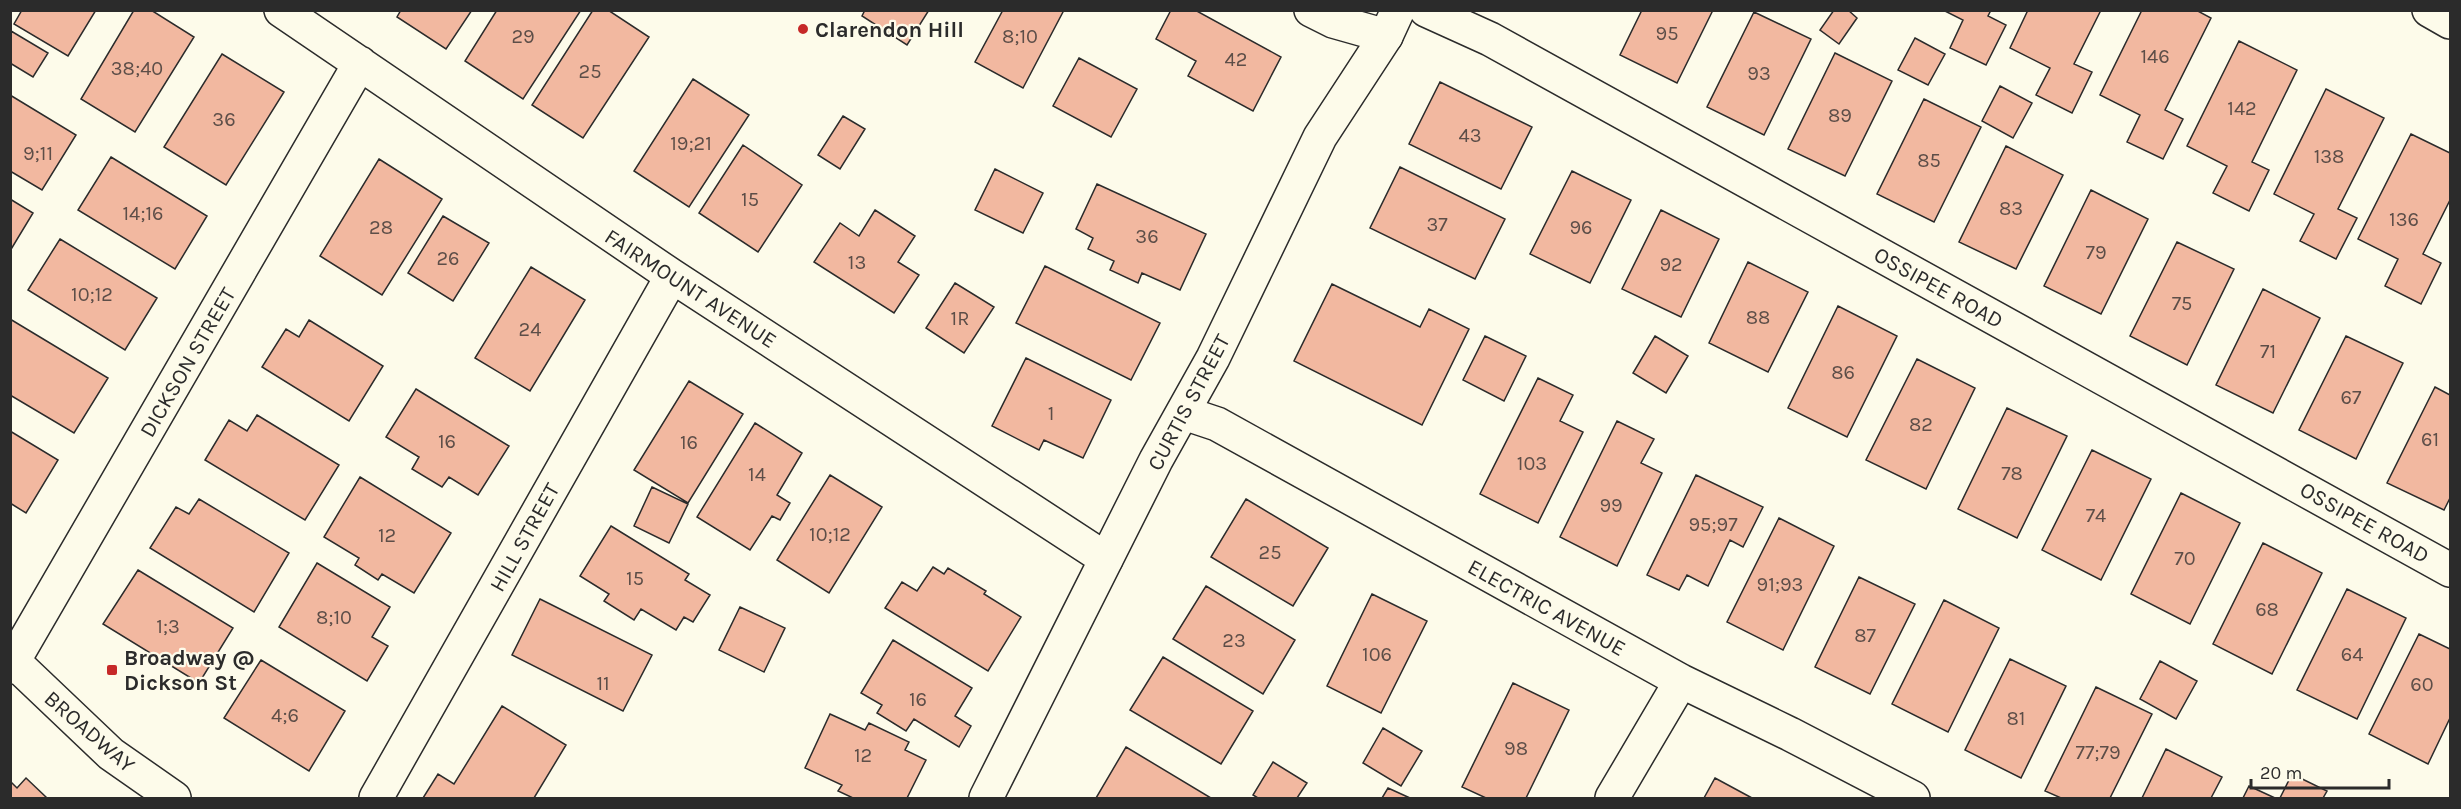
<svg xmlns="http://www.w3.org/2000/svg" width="2461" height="809" viewBox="0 0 2461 809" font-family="Karla,sans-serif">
  <rect width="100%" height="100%" fill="#fdfbea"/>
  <path fill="#f2b8a0" stroke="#2b2b2b" stroke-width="1.5" d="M22,10H96L68,56L14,24Z
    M134,10H151L194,37L135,132L81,99Z
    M401,10H472L446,49L397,17Z
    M497,10H581L523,99L465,61Z
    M593,10H608L649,37L583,138L532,105Z
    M865,10H929L907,45L862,16Z
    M1003,10H1064L1023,88L975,62Z
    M1171,10H1195L1281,57L1253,111L1188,76L1196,61L1156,39Z
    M1642,10H1713L1677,83L1620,55Z
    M1834,10H1848L1857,18L1839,44L1820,30Z
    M1943,10H1991L1988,16L2006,25L1986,65L1950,48L1963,20Z
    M2028,10H2101L2074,64L2092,72L2072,113L2036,95L2050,68L2010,48Z
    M2142,10H2196L2211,18L2165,110L2183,119L2163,159L2127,142L2140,115L2100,95Z
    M1754,12L1811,39L1764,135L1707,107Z
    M11,31L48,53L33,77L10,63Z
    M1915,38L1945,54L1928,85L1898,70Z
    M2239,41L2297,70L2252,162L2269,170L2249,211L2213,193L2227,166L2187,146Z
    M1835,53L1892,81L1845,176L1788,149Z
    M222,54L284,92L226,185L164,147Z
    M1079,58L1137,89L1111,137L1053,106Z
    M693,79L749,115L689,207L634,171Z
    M1440,82L1532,127L1501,189L1409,144Z
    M2000,86L2032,103L2013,138L1982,121Z
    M2326,89L2384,118L2338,209L2357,218L2336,259L2300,241L2314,214L2274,194Z
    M10,95L76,135L42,190L10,171Z
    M1924,99L1981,127L1934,222L1877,194Z
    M843,116L865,129L840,169L818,155Z
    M2411,134L2450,153V200L2423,254L2441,263L2421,304L2385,286L2398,259L2358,239Z
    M743,145L802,185L758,252L699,213Z
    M2006,146L2063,175L2016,269L1959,242Z
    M111,157L207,216L175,269L78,210Z
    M379,159L442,199L382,295L320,256Z
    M1400,167L1505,219L1475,279L1370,228Z
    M995,169L1043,193L1023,233L975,210Z
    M1572,171L1631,200L1590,283L1530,254Z
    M1097,184L1206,234L1180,290L1142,273L1138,283L1110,270L1114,261L1088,249L1093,238L1076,229Z
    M2091,190L2148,219L2101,314L2044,286Z
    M10,199L33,213L10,251Z
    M875,210L915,236L898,262L919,275L894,313L814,262L840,223L859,236Z
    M1661,210L1719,239L1681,317L1622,289Z
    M443,216L489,243L453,301L408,273Z
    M60,239L157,298L125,350L28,290Z
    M2177,242L2234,269L2187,365L2130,336Z
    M1748,262L1808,292L1768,372L1709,343Z
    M1045,266L1160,323L1131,380L1016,323Z
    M531,267L585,300L530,391L475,358Z
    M955,283L994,307L964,353L926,328Z
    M1332,284L1420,327L1429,309L1469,329L1422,425L1294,361Z
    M2263,289L2320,318L2273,413L2216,385Z
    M1838,306L1897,336L1847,437L1788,408Z
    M10,319L108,378L74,433L10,395Z
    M309,320L383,366L349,421L262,367L286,329L299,337Z
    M1485,336L1526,356L1504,401L1463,380Z
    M1655,336L1688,356L1666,393L1633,373Z
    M2346,336L2403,363L2356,459L2299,430Z
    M1026,358L1111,400L1083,458L1044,440L1039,450L992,426Z
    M1917,359L1975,388L1926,489L1866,460Z
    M1538,378L1573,395L1560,421L1583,432L1538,523L1480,494Z
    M689,381L743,414L688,503L634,470Z
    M2435,387L2450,395V498L2444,510L2387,483Z
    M416,389L509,446L478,495L449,477L442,487L412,469L419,457L386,437Z
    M2007,408L2067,436L2017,538L1958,509Z
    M257,415L339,465L305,520L205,460L229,420L247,431Z
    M1617,421L1654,439L1641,463L1662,473L1617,566L1560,537Z
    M755,423L802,453L777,495L790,503L780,520L772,516L750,550L697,517Z
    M10,431L58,460L26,513L10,503Z
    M2092,450L2151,479L2101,580L2042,550Z
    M830,475L882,507L829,593L777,560Z
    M1696,475L1763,507L1743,547L1730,540L1708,586L1687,575L1679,590L1647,575Z
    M360,477L451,533L414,593L382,574L378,580L355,565L359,558L324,537Z
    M652,487L688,504L669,543L634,526Z
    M2181,493L2240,523L2190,624L2131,594Z
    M199,499L289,553L254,612L150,548L176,507L189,514Z
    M1246,499L1328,548L1293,606L1211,557Z
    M1779,518L1834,546L1783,650L1727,622Z
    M611,526L689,574L685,580L710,595L693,622L684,617L676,630L641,609L634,620L604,601L609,594L580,576Z
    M2263,543L2322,573L2272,674L2213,644Z
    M317,563L390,607L372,637L388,646L367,681L279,627Z
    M933,567L944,574L948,568L986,591L984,594L1021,617L988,671L885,608L902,582L917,591Z
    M138,570L233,628L199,683L103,624Z
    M1859,577L1915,604L1870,694L1815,667Z
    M1206,586L1295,640L1263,694L1173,639Z
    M2347,589L2406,618L2357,719L2297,690Z
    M1372,594L1427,621L1381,713L1327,686Z
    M540,599L652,655L623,711L512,655Z
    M1944,600L1999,628L1948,732L1892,704Z
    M740,607L785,628L764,672L719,650Z
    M2419,634L2450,649V718L2428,764L2369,734Z
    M893,640L972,688L955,716L971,726L959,747L914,719L906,731L877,713L882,705L861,693Z
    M1163,657L1253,711L1221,764L1130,710Z
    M2010,659L2066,686L2021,778L1965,750Z
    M261,660L345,711L309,771L224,718Z
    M2160,661L2197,681L2176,719L2140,699Z
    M1513,683L1569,710L1526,798H1486L1462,787Z
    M2096,687L2152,714L2110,798H2061L2045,791Z
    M502,706L566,745L534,798H423L438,774L454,784Z
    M830,714L865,730L869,723L909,742L905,750L926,760L907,798H853L838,791L842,785L805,768Z
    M1383,728L1422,751L1401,786L1363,763Z
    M1126,747L1211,798H1096Z
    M2166,749L2222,777L2211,798H2142Z
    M1273,762L1307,783L1297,798H1258L1253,795Z
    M2292,774L2327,791L2323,798H2280Z
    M26,778L47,798H10V781L17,788Z
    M1715,778L1752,798H1704Z
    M2249,786L2275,798H2243Z
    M1388,788L1410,798H1382Z"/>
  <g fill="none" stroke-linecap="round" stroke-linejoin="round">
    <defs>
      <path id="minor" d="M281,10L672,276L1106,559
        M1311,10L1333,21L1386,36
        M1426,10L1490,39L2450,570
        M1184,413L1217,424L1681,681L1790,734L1913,798
        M10,667L360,63
        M376,798L672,276
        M1612,798L1681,681"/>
      <path id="tertiary" d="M986,798L1156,460L1213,358L1320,137L1386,36L1398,10"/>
      <path id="secondary" d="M2429,10L2450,22
        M10,658L111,754L174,798"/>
    </defs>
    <use href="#minor" stroke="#2b2b2b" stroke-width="36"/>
    <use href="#tertiary" stroke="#2b2b2b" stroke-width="36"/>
    <use href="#secondary" stroke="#2b2b2b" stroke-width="36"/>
    <use href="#minor" stroke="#fdfbea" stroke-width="33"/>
    <use href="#tertiary" stroke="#fdfbea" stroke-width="33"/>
    <use href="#secondary" stroke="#fdfbea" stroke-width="33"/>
  </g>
  <g fill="#c62828" stroke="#fdfbea" stroke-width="2">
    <circle cx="803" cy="29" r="6"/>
    <rect x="106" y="664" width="12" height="12" rx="3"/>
  </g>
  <g text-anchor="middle" stroke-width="4.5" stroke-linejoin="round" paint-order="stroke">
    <g font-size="20" fill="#5d4e48">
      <text x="1667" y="40">95</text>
      <text x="523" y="43">29</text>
      <text x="1020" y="43">8;10</text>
      <text x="2155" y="63">146</text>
      <text x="1236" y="66">42</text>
      <text x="137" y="75">38;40</text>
      <text x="590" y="78">25</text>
      <text x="1759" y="80">93</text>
      <text x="2242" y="115">142</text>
      <text x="1840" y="122">89</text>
      <text x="224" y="126">36</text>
      <text x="1470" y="142">43</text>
      <text x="691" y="150">19;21</text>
      <text x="38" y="160">9;11</text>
      <text x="2329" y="163">138</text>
      <text x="1929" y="167">85</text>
      <text x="750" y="206">15</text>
      <text x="2011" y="215">83</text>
      <text x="143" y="220">14;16</text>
      <text x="2404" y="226">136</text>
      <text x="1437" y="231">37</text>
      <text x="381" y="234">28</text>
      <text x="1581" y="234">96</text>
      <text x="1147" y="243">36</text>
      <text x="2096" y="259">79</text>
      <text x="448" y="265">26</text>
      <text x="857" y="269">13</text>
      <text x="1671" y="271">92</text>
      <text x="92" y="301">10;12</text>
      <text x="2182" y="310">75</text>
      <text x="1758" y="324">88</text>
      <text x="960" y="325">1R</text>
      <text x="530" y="336">24</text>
      <text x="2268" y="358">71</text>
      <text x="1843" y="379">86</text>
      <text x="2351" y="404">67</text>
      <text x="1051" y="420">1</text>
      <text x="1921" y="431">82</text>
      <text x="2430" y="446">61</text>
      <text x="447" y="448">16</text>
      <text x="689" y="449">16</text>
      <text x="1532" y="470">103</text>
      <text x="2012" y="480">78</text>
      <text x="757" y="481">14</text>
      <text x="1611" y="512">99</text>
      <text x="2096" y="522">74</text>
      <text x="1713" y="531">95;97</text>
      <text x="830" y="541">10;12</text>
      <text x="387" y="542">12</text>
      <text x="1270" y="559">25</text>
      <text x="2185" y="565">70</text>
      <text x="635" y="585">15</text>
      <text x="1780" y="591">91;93</text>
      <text x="2267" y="616">68</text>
      <text x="334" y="624">8;10</text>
      <text x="168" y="633">1;3</text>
      <text x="1865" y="642">87</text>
      <text x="1234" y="647">23</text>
      <text x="1377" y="661">106</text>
      <text x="2352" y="661">64</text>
      <text x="603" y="690">11</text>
      <text x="2422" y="691">60</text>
      <text x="918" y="706">16</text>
      <text x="285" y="722">4;6</text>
      <text x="2016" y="725">81</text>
      <text x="1516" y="755">98</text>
      <text x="2098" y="759">77;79</text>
      <text x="863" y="762">12</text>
    </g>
    <g font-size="22" font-weight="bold" fill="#2b2b2b" stroke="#fdfbea" text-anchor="start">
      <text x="815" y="37">Clarendon Hill</text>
      <text x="124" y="665">Broadway @<tspan x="124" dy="25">Dickson St</tspan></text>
    </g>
    <g font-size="22" fill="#2b2b2b" stroke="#fdfbea">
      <text transform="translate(1939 287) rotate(29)" y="8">OSSIPEE ROAD</text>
      <text transform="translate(691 288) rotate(33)" y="8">FAIRMOUNT AVENUE</text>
      <text transform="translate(187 362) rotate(-60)" y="8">DICKSON STREET</text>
      <text transform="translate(1188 402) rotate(-62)" y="8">CURTIS STREET</text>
      <text transform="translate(2365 522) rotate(29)" y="8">OSSIPEE ROAD</text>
      <text transform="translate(524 537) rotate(-61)" y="8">HILL STREET</text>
      <text transform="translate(1547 607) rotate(29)" y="8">ELECTRIC AVENUE</text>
      <text transform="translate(90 731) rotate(41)" y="8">BROADWAY</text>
    </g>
  </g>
  <rect width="2461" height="809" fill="none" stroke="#2b2b2b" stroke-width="24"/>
  <path d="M2251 779v9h138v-9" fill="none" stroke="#2b2b2b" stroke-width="3"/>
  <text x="2260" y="779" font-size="18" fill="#2b2b2b" stroke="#fdfbea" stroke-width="4.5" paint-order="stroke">20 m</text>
</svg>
